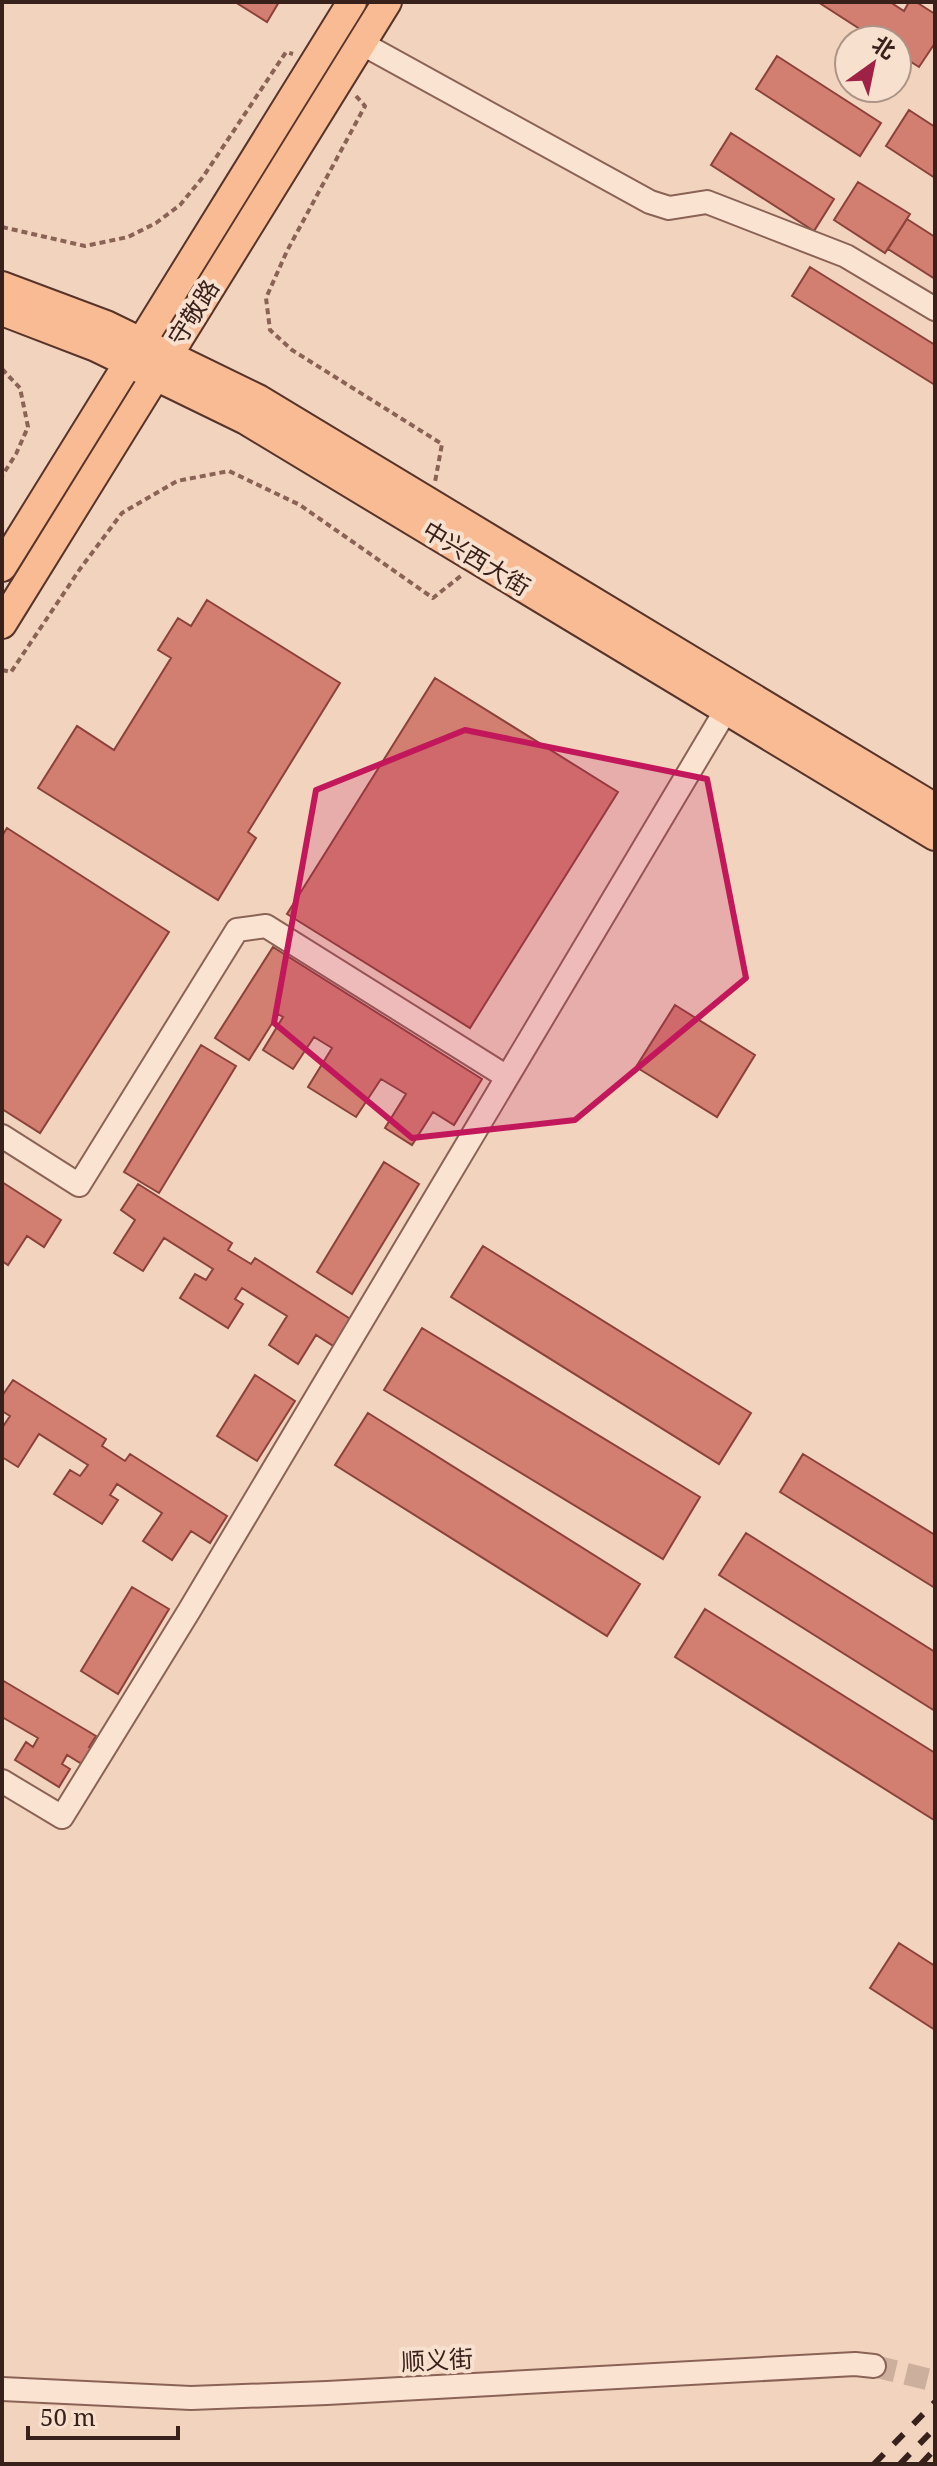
<svg xmlns="http://www.w3.org/2000/svg" width="937" height="2466" viewBox="0 0 937 2466" font-family="'Noto Serif','Noto Sans SC',serif">
  <rect width="100%" height="100%" fill="#f1d3be"/>
  <path fill="#d27e71" stroke="#8c423a" stroke-width="2" d="M235,2H279L267,22Z
    M818,2H890L904,11L909,2H916L935,14V43L919,67L897,53V40H877Z
    M777,56L881,123L860,156L756,89Z
    M909,110L935,127V178L886,146Z
    M731,133L834,199L814,231L711,165Z
    M858,182L910,214L885,253L834,220Z
    M907,219L935,237V279L888,249Z
    M810,267L935,345V385L792,296Z
    M207,600L340,683L248,832L256,838L218,900L38,788L77,726L114,750L171,658L158,650L178,618L191,626Z
    M435,678L618,792L470,1028L287,914Z
    M7,828L169,932L40,1133L2,1109V836Z
    M273,947L482,1079L454,1125L433,1112L412,1145L385,1128L406,1094L381,1079L356,1117L308,1087L332,1048L314,1037L293,1069L263,1050L283,1017L278,1014L249,1060L215,1038Z
    M675,1005L755,1055L717,1117L636,1067Z
    M201,1045L236,1066L159,1193L124,1172Z
    M384,1162L419,1184L352,1294L317,1272Z
    M2,1182L61,1220L44,1247L27,1236L8,1265L2,1261Z
    M138,1184L232,1243L228,1250L251,1264L255,1258L352,1320L335,1347L316,1335L298,1364L269,1345L287,1316L242,1288L235,1299L243,1304L228,1328L180,1298L195,1274L206,1280L213,1269L164,1238L143,1271L114,1253L135,1220L121,1210Z
    M483,1246L751,1413L719,1464L451,1297Z
    M422,1328L700,1497L663,1559L384,1390Z
    M255,1375L295,1401L257,1461L217,1436Z
    M13,1380L106,1439L102,1446L125,1461L130,1454L227,1516L210,1543L191,1531L172,1560L143,1541L162,1513L117,1484L110,1495L118,1500L102,1524L54,1494L70,1470L80,1476L88,1465L39,1434L18,1467L2,1457V1428L10,1416L2,1411V1396Z
    M368,1413L640,1584L607,1636L335,1465Z
    M803,1454L935,1535V1588L780,1492Z
    M746,1533L935,1652V1711L719,1575Z
    M132,1587L169,1609L118,1694L81,1671Z
    M705,1609L935,1753L934,1820L675,1657Z
    M2,1680L96,1736L89,1747L95,1750L85,1766L67,1755L62,1764L70,1769L59,1787L15,1760L26,1742L33,1747L38,1738L2,1717Z
    M899,1943L935,1966V2030L870,1988Z"/>
  <g fill="none" stroke-linecap="round" stroke-linejoin="round">
    <path stroke="#ccaf9d" stroke-width="22" stroke-dasharray="22 11" stroke-linecap="butt" d="M874,2366L935,2381"/>
    <defs>
      <path id="minor" d="M361,43L650,202L669,208L707,202L846,256L935,309
        M2,1136L79,1185L237,930L266,926L507,1077
        M2,1781L62,1817L189,1611L726,710
        M2,2389L191,2398L327,2393L855,2364L874,2366"/>
      <path id="major" d="M2,286L106,325L258,399L935,808
        M2,311L96,347L246,420L935,836
        M2,567L352,2
        M2,624L387,2"/>
    </defs>
    <use href="#minor" stroke="#8b6356" stroke-width="26"/>
    <use href="#major" stroke="#58332a" stroke-width="32"/>
    <path stroke="#8b6356" stroke-width="4" stroke-dasharray="6 4" stroke-linecap="butt" d="M356,96L365,106L287,251L266,298L270,330L292,350L442,444L435,482
      M2,227L85,246L128,237L156,223L180,205L203,177L286,52L293,54
      M2,369L20,388L28,427L16,454L2,476
      M2,670L11,672L80,569L122,513L177,481L229,471L300,505L433,598L462,575"/>
    <use href="#minor" stroke="#fbe3d2" stroke-width="22"/>
    <use href="#major" stroke="#f8bb93" stroke-width="28"/>
    <path stroke="#39211b" stroke-width="6" stroke-dasharray="14 14" stroke-linecap="butt" d="M874,2464L935,2402
      M900,2464L935,2428
      M921,2464L935,2449"/>
  </g>
  <path fill="#c2185b" fill-opacity="0.2" stroke="#c2185b" stroke-width="6" stroke-linejoin="round" d="M465,730L707,779L746,978L575,1120L412,1138L274,1023L316,790Z"/>
  <g text-anchor="middle" stroke-width="8" stroke-linejoin="round" paint-order="stroke">
    <g font-size="24" fill="#39211b" stroke="#f8e0cf">
      <text transform="translate(194 313) rotate(-58)" y="8">守敬路</text>
      <text transform="translate(476 559) rotate(31)" y="8">中兴西大街</text>
      <text transform="translate(437 2361) rotate(-3)" y="8">顺义街</text>
    </g>
  </g>
  <rect width="937" height="2466" fill="none" stroke="#39211b" stroke-width="8"/>
  <g transform="translate(873 64) rotate(33)"><circle r="38" fill="#f8e0cf" stroke="#ac9487" stroke-width="2"/>
  <path d="M0-6L14 30L0 20L-14 30Z" fill="#9f2146"/>
  <text y="-12" font-size="22" font-weight="bold" text-anchor="middle" fill="#39211b">北</text>
  </g>
  <path d="M28 2426v12h150v-12" fill="none" stroke="#39211b" stroke-width="4"/>
  <text x="40" y="2426" font-size="24" fill="#39211b" stroke="#f8e0cf" stroke-width="6" paint-order="stroke">50 m</text>
</svg>
